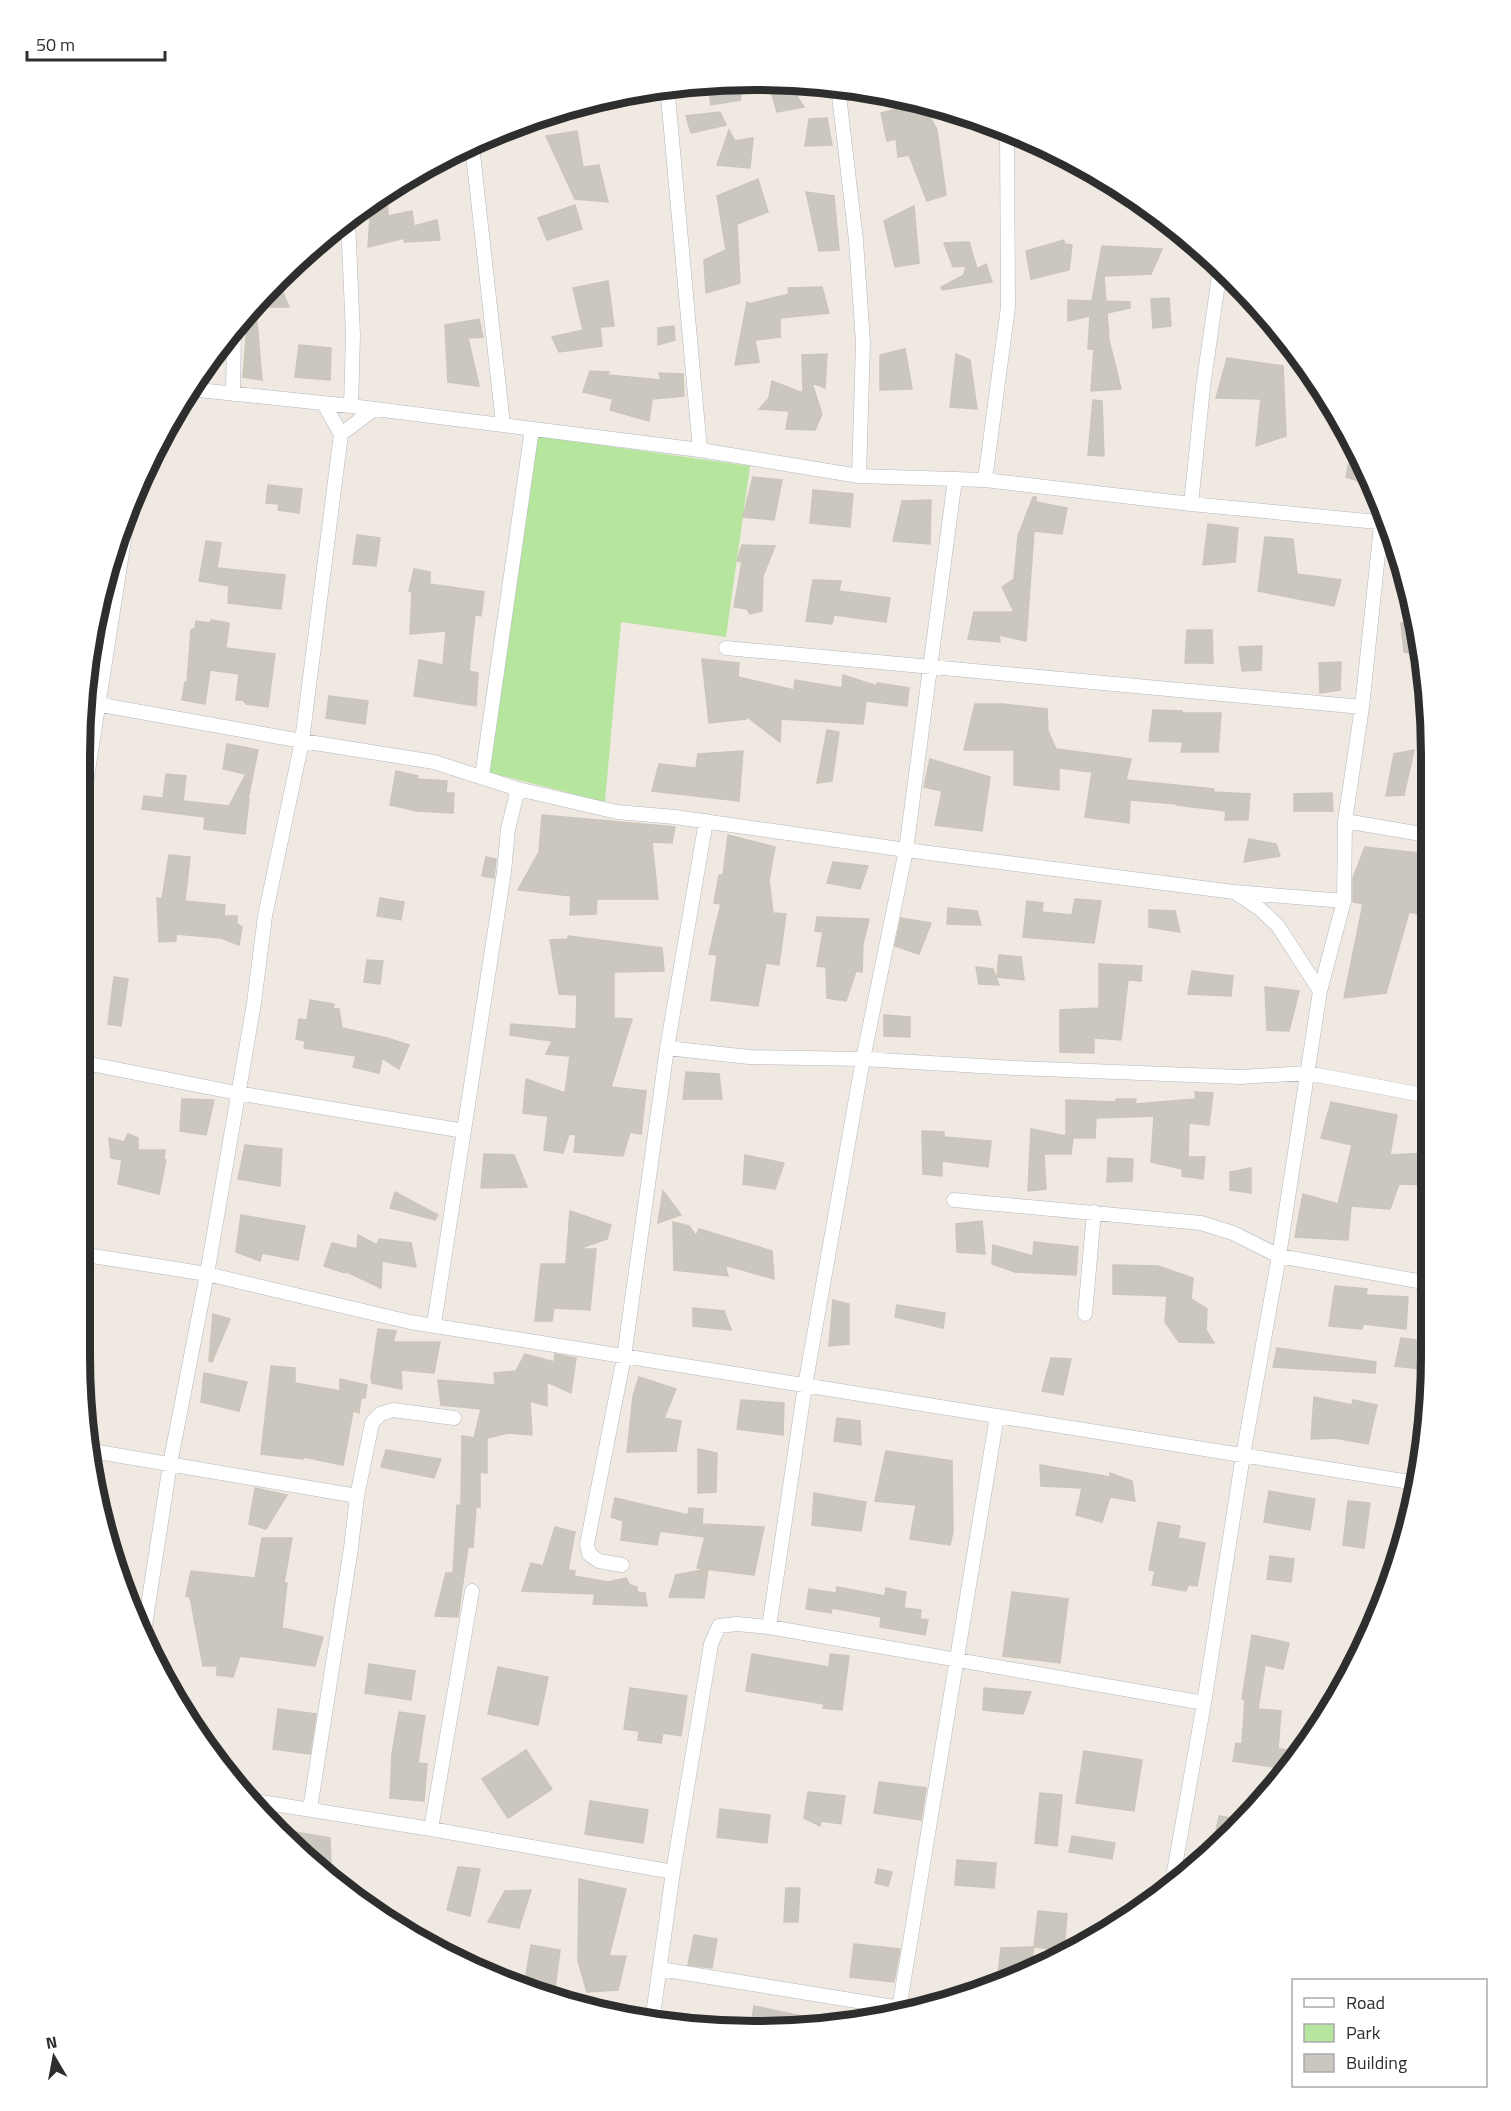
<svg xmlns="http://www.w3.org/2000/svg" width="1511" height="2111" viewBox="0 0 1511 2111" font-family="'Titillium Web',sans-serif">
  <rect width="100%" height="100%" fill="#efe9e1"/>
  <path fill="#b6e59e" d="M536,436L750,466L726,637L621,622L605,802L488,772Z"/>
  <path fill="#cbc7bf" stroke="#cbc5ba" stroke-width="1.5" d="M744,83L740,100L711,105L708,84Z
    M794,92L804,107L777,112L772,95Z
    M922,102L937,130L946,195L927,201L909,155L898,157L896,139L887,141L881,113Z
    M720,112L726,125L691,133L686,116Z
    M827,118L832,145L805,146L809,119Z
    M729,130L735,141L753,138L750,168L717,165Z
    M577,131L583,167L599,165L608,202L575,199L546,136Z
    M758,179L768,212L737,224L740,283L706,293L704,260L726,250L717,196Z
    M387,192L388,216L412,211L414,226L437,220L440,240L404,242L405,238L368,247L371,204Z
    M806,192L834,196L839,250L819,251Z
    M575,205L582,229L547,240L538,218Z
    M914,206L919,263L895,267L884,221Z
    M1064,240V244L1072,245L1069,270L1031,279L1026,251Z
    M969,242L977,269L986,264L992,282L942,290L941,287L964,275L966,266L953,267L944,243Z
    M1102,246L1162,249L1151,274L1104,276L1106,301L1130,302V308L1107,313L1109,340L1121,389L1091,391L1094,349H1088L1090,316L1068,321V300L1092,301Z
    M278,281L289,307H254L274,286Z
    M608,281L614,326L600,327L602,346L559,352L552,337L583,330L573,288Z
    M822,287L829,313L780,318V337L755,340L759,362L735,365L747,302L749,304L789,294L788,288Z
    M1169,298L1171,326L1153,328L1151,299Z
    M250,311H256L262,380L243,377L248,313Z
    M479,319L483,337L468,338L479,386L448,382L445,325Z
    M674,326L675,340L658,345V328Z
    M299,345L331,348L330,380L295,377Z
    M905,349L912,389L880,390V355Z
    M827,354L825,388L812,383L822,414L815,430L786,429L789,411L759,409L769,398L772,381L803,393L802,355Z
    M956,354L970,360L977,409L950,407Z
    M1227,358L1283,366L1286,436L1256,446L1261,399L1216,398Z
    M590,371L609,372L608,375L661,380L659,373L683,374L684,396L652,399L649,421L610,410L613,399L583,392Z
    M1093,400L1102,401L1104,456L1088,455Z
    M1353,443L1362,457L1367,470L1365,483L1346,477Z
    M753,477L782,480L774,520L743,517Z
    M268,485L302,489L299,513L278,510L279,504L266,503Z
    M813,490L853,494L850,527L810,523Z
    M1033,497H1036V502L1067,508L1062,534L1034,531L1026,641L999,635L1000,642L968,639L974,612H1014L1002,587L1014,579L1018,536Z
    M931,500L930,544L893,541L902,501Z
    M1208,524L1238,528L1235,562L1203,565Z
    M357,535L380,538L376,566L353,564Z
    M1265,537L1293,539L1297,574L1341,580L1334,606L1258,591Z
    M206,541L221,543L217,568L285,575L281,609L228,603L229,586L199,581Z
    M742,545L775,546L763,576L762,611L750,614L747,609L734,607L742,562L737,561Z
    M414,569L430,572V584L484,592L481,616L475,615L469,671L478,673L476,706L414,696L419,660L443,665L446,631L410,634L412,591H409Z
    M813,580L841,581L839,591L890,598L886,622L834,615L832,624L806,621Z
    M211,620L229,623L226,648L275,654L268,707L246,704L243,700H236L239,674L210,670L205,704L182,700L185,682L187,683L191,630L195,628L196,621L210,623Z
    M1401,623H1415L1423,656L1404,652Z
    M1187,630H1212L1213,663H1185Z
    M1262,646L1261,670L1242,671L1239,647Z
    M702,659L739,663L738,677L794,690L795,680L842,688L843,675L877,686V683L909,688L907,706L866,701L863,724L781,719L780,742L746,716V719L709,723Z
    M1341,662L1340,690L1320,693L1319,663Z
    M329,696L368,701L365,724L326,718Z
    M975,704H1003L1047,709L1048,731L1056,749L1131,759L1126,780L1214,789L1213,792L1250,794L1248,820H1225L1226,811L1177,805V804L1130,800L1129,823L1085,817L1092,772L1059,768V790L1014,785V750H964Z
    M1153,710L1182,711V713H1221L1218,752H1181L1183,742L1149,741Z
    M827,730L839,732L832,781L817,783Z
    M227,744L258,750L248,799H249L245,834L204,829L205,817L142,809L144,796L163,798L166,774L186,776L183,801L229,806L246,774L223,769Z
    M1414,750L1404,795L1386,796L1394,754Z
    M743,751L739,801L652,791L659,764L696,768L698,754Z
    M930,759L990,777L982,831L935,825L942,791L924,787Z
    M396,771L418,776L417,779L447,781L446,793H454L453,813L417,811L390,805Z
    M1332,793L1333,811H1294V794Z
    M542,815L675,827L672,843L652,842L658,899H597L596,914L570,915L571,896L518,890L539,852Z
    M728,835L775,847L769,880L773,913L786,914L779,965L766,963L758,1006L711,1000L717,955L709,954L721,904L714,903L719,875H723Z
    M1249,839L1276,844L1280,856L1244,862Z
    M1365,847L1427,854V916L1409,912L1386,993L1344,998L1363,904L1353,902V878Z
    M169,855L190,857L185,901L225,905L224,916H237V924L242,927L239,945L221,938L176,934V941L159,942L157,898L162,899Z
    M486,857L496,859L494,878L482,876Z
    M833,862L868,866L860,889L827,883Z
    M380,898L404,902L401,920L377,916Z
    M1075,899L1101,901L1094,943L1023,937L1027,901L1043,903L1042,912L1072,915Z
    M948,908L977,911L981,925L947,924Z
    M1149,910L1175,911L1180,932L1149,927Z
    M817,917L869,919L863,944L862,972L856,971L846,1001L827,998L826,967L817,966L823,932L815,931Z
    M901,918L931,923L919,954L895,946Z
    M568,936L662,948L664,971L614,972V1018L632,1019L611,1087L646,1091L641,1134L630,1132L623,1156L574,1152L576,1135L569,1134L563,1153L544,1150L548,1116L523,1113L526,1079L565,1093L570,1056L546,1054L552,1041L510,1035L511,1024L576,1029L577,995L559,994L550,940L568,939Z
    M999,955L1021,957L1024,980L997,977Z
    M367,960L383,961L380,984L364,982Z
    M1099,964L1142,966L1141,981L1128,980L1121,1040L1094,1038V1053L1060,1052V1010L1099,1008Z
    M976,967L993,969L999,985L979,984Z
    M1192,971L1233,976L1231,996L1188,994Z
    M114,977L128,979L121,1026L108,1024Z
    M1265,987L1299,991L1289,1031L1267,1030Z
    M310,1000L334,1004L333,1009H339L342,1028L387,1038L409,1045L399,1069L382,1058L379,1073L353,1067L356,1056L304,1048L305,1041L296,1039L299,1019L307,1020Z
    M884,1015L910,1017V1037L884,1036Z
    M686,1072L719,1074L722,1099H683Z
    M1195,1092L1213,1093L1209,1125L1189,1123L1188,1157H1205L1203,1179L1182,1176V1169L1151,1162L1154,1116L1096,1118L1095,1138H1073L1071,1154H1044L1046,1189L1028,1191L1031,1129L1066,1136V1100L1116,1102V1099H1136L1135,1104L1196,1099Z
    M182,1099L214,1100L206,1135L180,1131Z
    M1331,1102L1397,1115L1390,1155L1429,1153V1185L1399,1184L1390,1209L1351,1206L1348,1240L1295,1237L1303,1194L1338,1204L1352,1145L1321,1138Z
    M922,1131L944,1132V1137L991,1141L988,1167L942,1161V1176L923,1174Z
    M128,1134L138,1138V1150H165L164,1160H166L159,1194L118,1184L122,1160L111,1158L109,1138L124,1142Z
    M245,1145L282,1149L280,1186L238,1179Z
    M484,1154L514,1155L527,1187L481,1188Z
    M745,1155L784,1163L775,1189L743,1184Z
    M1108,1158L1133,1159L1132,1181L1107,1182Z
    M1251,1168V1193L1230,1190V1172Z
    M663,1191L681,1215L658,1223Z
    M395,1192L438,1215L435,1220L390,1208Z
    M570,1211L611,1225L607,1239L578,1249H596L590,1310L554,1308L552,1321H535L541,1264H566Z
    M241,1215L305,1226L298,1260L262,1253L260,1261L236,1252Z
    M982,1221L985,1254L957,1252L956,1224Z
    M673,1222L689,1226L696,1236L699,1229L772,1251L774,1279L725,1265L728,1276L674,1270Z
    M358,1235L377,1245L379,1239L411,1243L416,1267L382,1261L381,1288L345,1271V1273L324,1266L332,1243L357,1249Z
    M1034,1242L1078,1247L1076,1275L1015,1272L992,1264L993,1245L1033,1256Z
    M1113,1265L1158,1266L1193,1278L1191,1299L1207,1309L1206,1330L1214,1343L1179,1342L1165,1322L1167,1296L1113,1294Z
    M1335,1286L1367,1289L1366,1295L1408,1297L1406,1329L1363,1324L1362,1329L1329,1326Z
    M833,1300L849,1304V1344L829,1346Z
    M897,1305L945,1313L943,1328L895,1317Z
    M693,1308L724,1311L731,1330L693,1326Z
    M213,1314L230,1319L212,1362L209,1361Z
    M378,1329L396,1331L393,1342H440L434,1373L401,1370L402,1389L372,1383L371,1377Z
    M1401,1338L1430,1342V1370L1395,1366Z
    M1277,1348L1376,1362L1375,1373L1273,1367Z
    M525,1354L554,1362L555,1354L576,1358L571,1393L547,1382V1406L530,1401L532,1435L508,1433L487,1438V1473L480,1472V1507H476L473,1547H468L458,1617L435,1616L446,1573H453L457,1505L461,1506L462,1436L474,1438L481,1409L462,1407V1403L460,1407L441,1405L438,1380L495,1385L494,1373L516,1371Z
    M1051,1358L1071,1359L1063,1395L1042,1391Z
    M271,1366L295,1368V1383L340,1391V1379L367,1385L365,1398H361L359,1413L353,1411L343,1465L304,1457L303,1459L261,1454Z
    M204,1373L247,1382L239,1411L201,1402Z
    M639,1377L676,1389L664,1418L681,1421L676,1451L627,1452L633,1396Z
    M1314,1397L1352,1405L1353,1400L1377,1405L1368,1444L1334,1438L1311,1439Z
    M741,1400L784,1403L783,1435L737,1429Z
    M837,1418L860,1421L861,1445L834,1441Z
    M698,1449L717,1453L716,1492L698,1493Z
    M386,1450L441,1459L434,1478L381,1467Z
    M886,1451L952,1461L953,1532L950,1545L910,1539L916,1505L875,1501Z
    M1040,1465L1110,1477V1473L1132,1481L1135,1501L1110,1497L1102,1522L1076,1515L1082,1488L1041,1486Z
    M255,1488L287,1495L266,1529L249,1524Z
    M1269,1491L1315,1499L1310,1530L1264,1522Z
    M814,1493L866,1502L861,1531L812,1525Z
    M615,1498L688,1515L689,1508L703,1509L702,1524L764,1527L754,1575L697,1568L705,1537L660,1531L657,1545L621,1540L623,1521L611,1517Z
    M1348,1501L1370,1503L1364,1548L1343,1545Z
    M1158,1522L1180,1526L1178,1538L1205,1543L1197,1586L1188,1585L1186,1591L1152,1585L1155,1571L1149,1570Z
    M555,1527L575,1532L568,1570L575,1571L574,1576L608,1582L626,1578L630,1585L637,1587V1592L645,1593L647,1606L593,1604L595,1594L522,1591L531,1563L543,1566Z
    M262,1538H292L284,1583H287L282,1628L323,1637L315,1666L240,1656L233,1677L217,1675V1666H203L190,1597L186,1596L191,1571L255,1578Z
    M1270,1556L1294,1559L1291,1582L1267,1579Z
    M708,1569L704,1598L669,1597L676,1575Z
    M837,1587L885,1596L886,1588L906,1592L904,1608L921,1610L920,1619L928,1620L925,1635L880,1627L881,1617L832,1608L831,1613L806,1609L809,1589L836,1593Z
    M1012,1592L1068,1599L1060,1663L1003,1656Z
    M1252,1635L1289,1643L1283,1669L1265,1665L1258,1709L1281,1711L1278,1749L1290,1750L1287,1769L1233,1761L1236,1743L1242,1744L1245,1699H1242Z
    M752,1654L829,1667L830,1654L849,1656L842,1710L823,1708L824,1704L746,1691Z
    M369,1664L415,1671L411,1700L365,1693Z
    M498,1667L548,1677L538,1725L488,1714Z
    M630,1688L687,1696L681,1736L663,1733L661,1743L638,1740L639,1731L624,1729Z
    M984,1688L1031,1692L1023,1714L983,1710Z
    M278,1709L316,1714L310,1754L273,1749Z
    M399,1712L425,1716L418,1763L427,1764L424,1801L390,1798L392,1754Z
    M526,1750L552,1789L508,1818L482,1779Z
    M1084,1751L1142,1760L1134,1811L1076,1803Z
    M879,1782L926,1788L921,1820L874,1813Z
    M808,1792L845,1796L841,1824L821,1821L820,1826L804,1818Z
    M1040,1793L1062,1795L1057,1846L1035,1843Z
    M590,1801L648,1810L643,1843L585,1834Z
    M720,1809L770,1815L767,1843L717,1837Z
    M1219,1816L1242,1820L1230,1833L1216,1831Z
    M295,1832L330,1838L331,1867L307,1860L292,1844Z
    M1072,1836L1115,1843L1112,1859L1069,1852Z
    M957,1860L996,1863L994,1888L955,1885Z
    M458,1867L480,1869L470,1916L447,1910Z
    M878,1869L892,1872L888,1886L875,1883Z
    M579,1879L626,1889L609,1956H626L618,1990L587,1992L578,1961Z
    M786,1888H800L798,1922H784Z
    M531,1890L519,1928L488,1922L505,1891Z
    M1038,1911L1067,1914L1064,1950L1034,1947Z
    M694,1935L717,1939L712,1968L688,1965Z
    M854,1944L900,1949L894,1982L850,1977Z
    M531,1945L560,1950L554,1995L524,1987Z
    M1034,1947L1030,1971L997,1983L1001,1948Z
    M754,2006L817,2019V2026H751Z"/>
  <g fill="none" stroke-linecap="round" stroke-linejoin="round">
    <defs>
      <path id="minor" d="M667,85L700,450
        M838,87L856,240L863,343L859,476
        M472,145L503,424
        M348,220L353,335L351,406
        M189,389L351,406L700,450L859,476L985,480L1191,504L1388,523
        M233,394L234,328
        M341,434L373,410
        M985,480L1008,307L1007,131
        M1191,504L1203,387L1220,269
        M726,648L1362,707
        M85,702L302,741L434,762L518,789L617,812L675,817L906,850L1234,892L1344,901
        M482,776L532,429
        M1345,821L1427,835
        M80,822L129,508
        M1236,893L1260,909L1278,926L1320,991
        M667,1048L749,1057L863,1059L1014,1068L1240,1077L1307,1073L1428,1096
        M80,1062L237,1093L464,1131
        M954,1200L1201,1223L1233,1233L1279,1256L1429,1283
        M80,1254L207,1274L410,1322L1416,1483
        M1085,1314L1094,1212
        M434,1324L504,872L508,829L518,789
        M92,1451L357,1496
        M622,1565L599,1561L589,1554L587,1544L624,1357L667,1048L706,821
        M769,1627L805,1386L863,1059L906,850L955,479
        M143,1638L170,1464L207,1274L254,1003L265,916L302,741L341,434L324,404
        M254,1801L431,1829L673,1872
        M310,1809L351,1548L357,1496L372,1423L380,1414L393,1410L454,1418
        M431,1829L472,1591
        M1172,1883L1204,1703L1243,1455L1279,1256L1320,991L1344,901L1345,821L1362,707L1383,507
        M660,1969L919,2011
        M898,2015L997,1416
        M652,2022L673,1872L711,1644L719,1626L737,1624L769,1627L1204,1703"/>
    </defs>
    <use href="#minor" stroke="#b4b7c1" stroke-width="15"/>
    <use href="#minor" stroke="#fff" stroke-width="14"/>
  </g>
  <path d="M0 0H1511V2111H0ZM755 90H756A665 665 0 0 1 1421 755V1356A665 665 0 0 1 756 2021H755A665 665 0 0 1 90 1356V755A665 665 0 0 1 755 90Z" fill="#fff" fill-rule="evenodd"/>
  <path fill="none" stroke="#2e2e2e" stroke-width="8" d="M755 90H756A665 665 0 0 1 1421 755V1356A665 665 0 0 1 756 2021H755A665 665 0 0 1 90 1356V755A665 665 0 0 1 755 90Z"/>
  <rect x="1292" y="1979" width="195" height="108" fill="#ffffff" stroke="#ababab" stroke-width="1.5"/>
  <rect x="1304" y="1998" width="30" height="9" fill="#ffffff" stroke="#ababab" stroke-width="1.5"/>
  <text x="1346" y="2009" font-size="18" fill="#2e2e2e">Road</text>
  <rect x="1304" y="2024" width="30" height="18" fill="#b6e59e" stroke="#ababab" stroke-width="1.5"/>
  <text x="1346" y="2039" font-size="18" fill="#2e2e2e">Park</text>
  <rect x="1304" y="2054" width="30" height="18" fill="#cbc7bf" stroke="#ababab" stroke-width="1.5"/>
  <text x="1346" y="2069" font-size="18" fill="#2e2e2e">Building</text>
  <g transform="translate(54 2057) rotate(350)" stroke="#ffffff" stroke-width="4.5" paint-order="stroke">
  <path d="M0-4.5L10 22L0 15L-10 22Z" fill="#2e2e2e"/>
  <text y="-9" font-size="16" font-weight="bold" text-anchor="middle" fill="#2e2e2e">N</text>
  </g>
  <path d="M27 51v9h138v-9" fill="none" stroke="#2e2e2e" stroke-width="3"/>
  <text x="36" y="51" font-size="18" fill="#2e2e2e" stroke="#ffffff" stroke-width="4.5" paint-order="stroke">50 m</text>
</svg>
